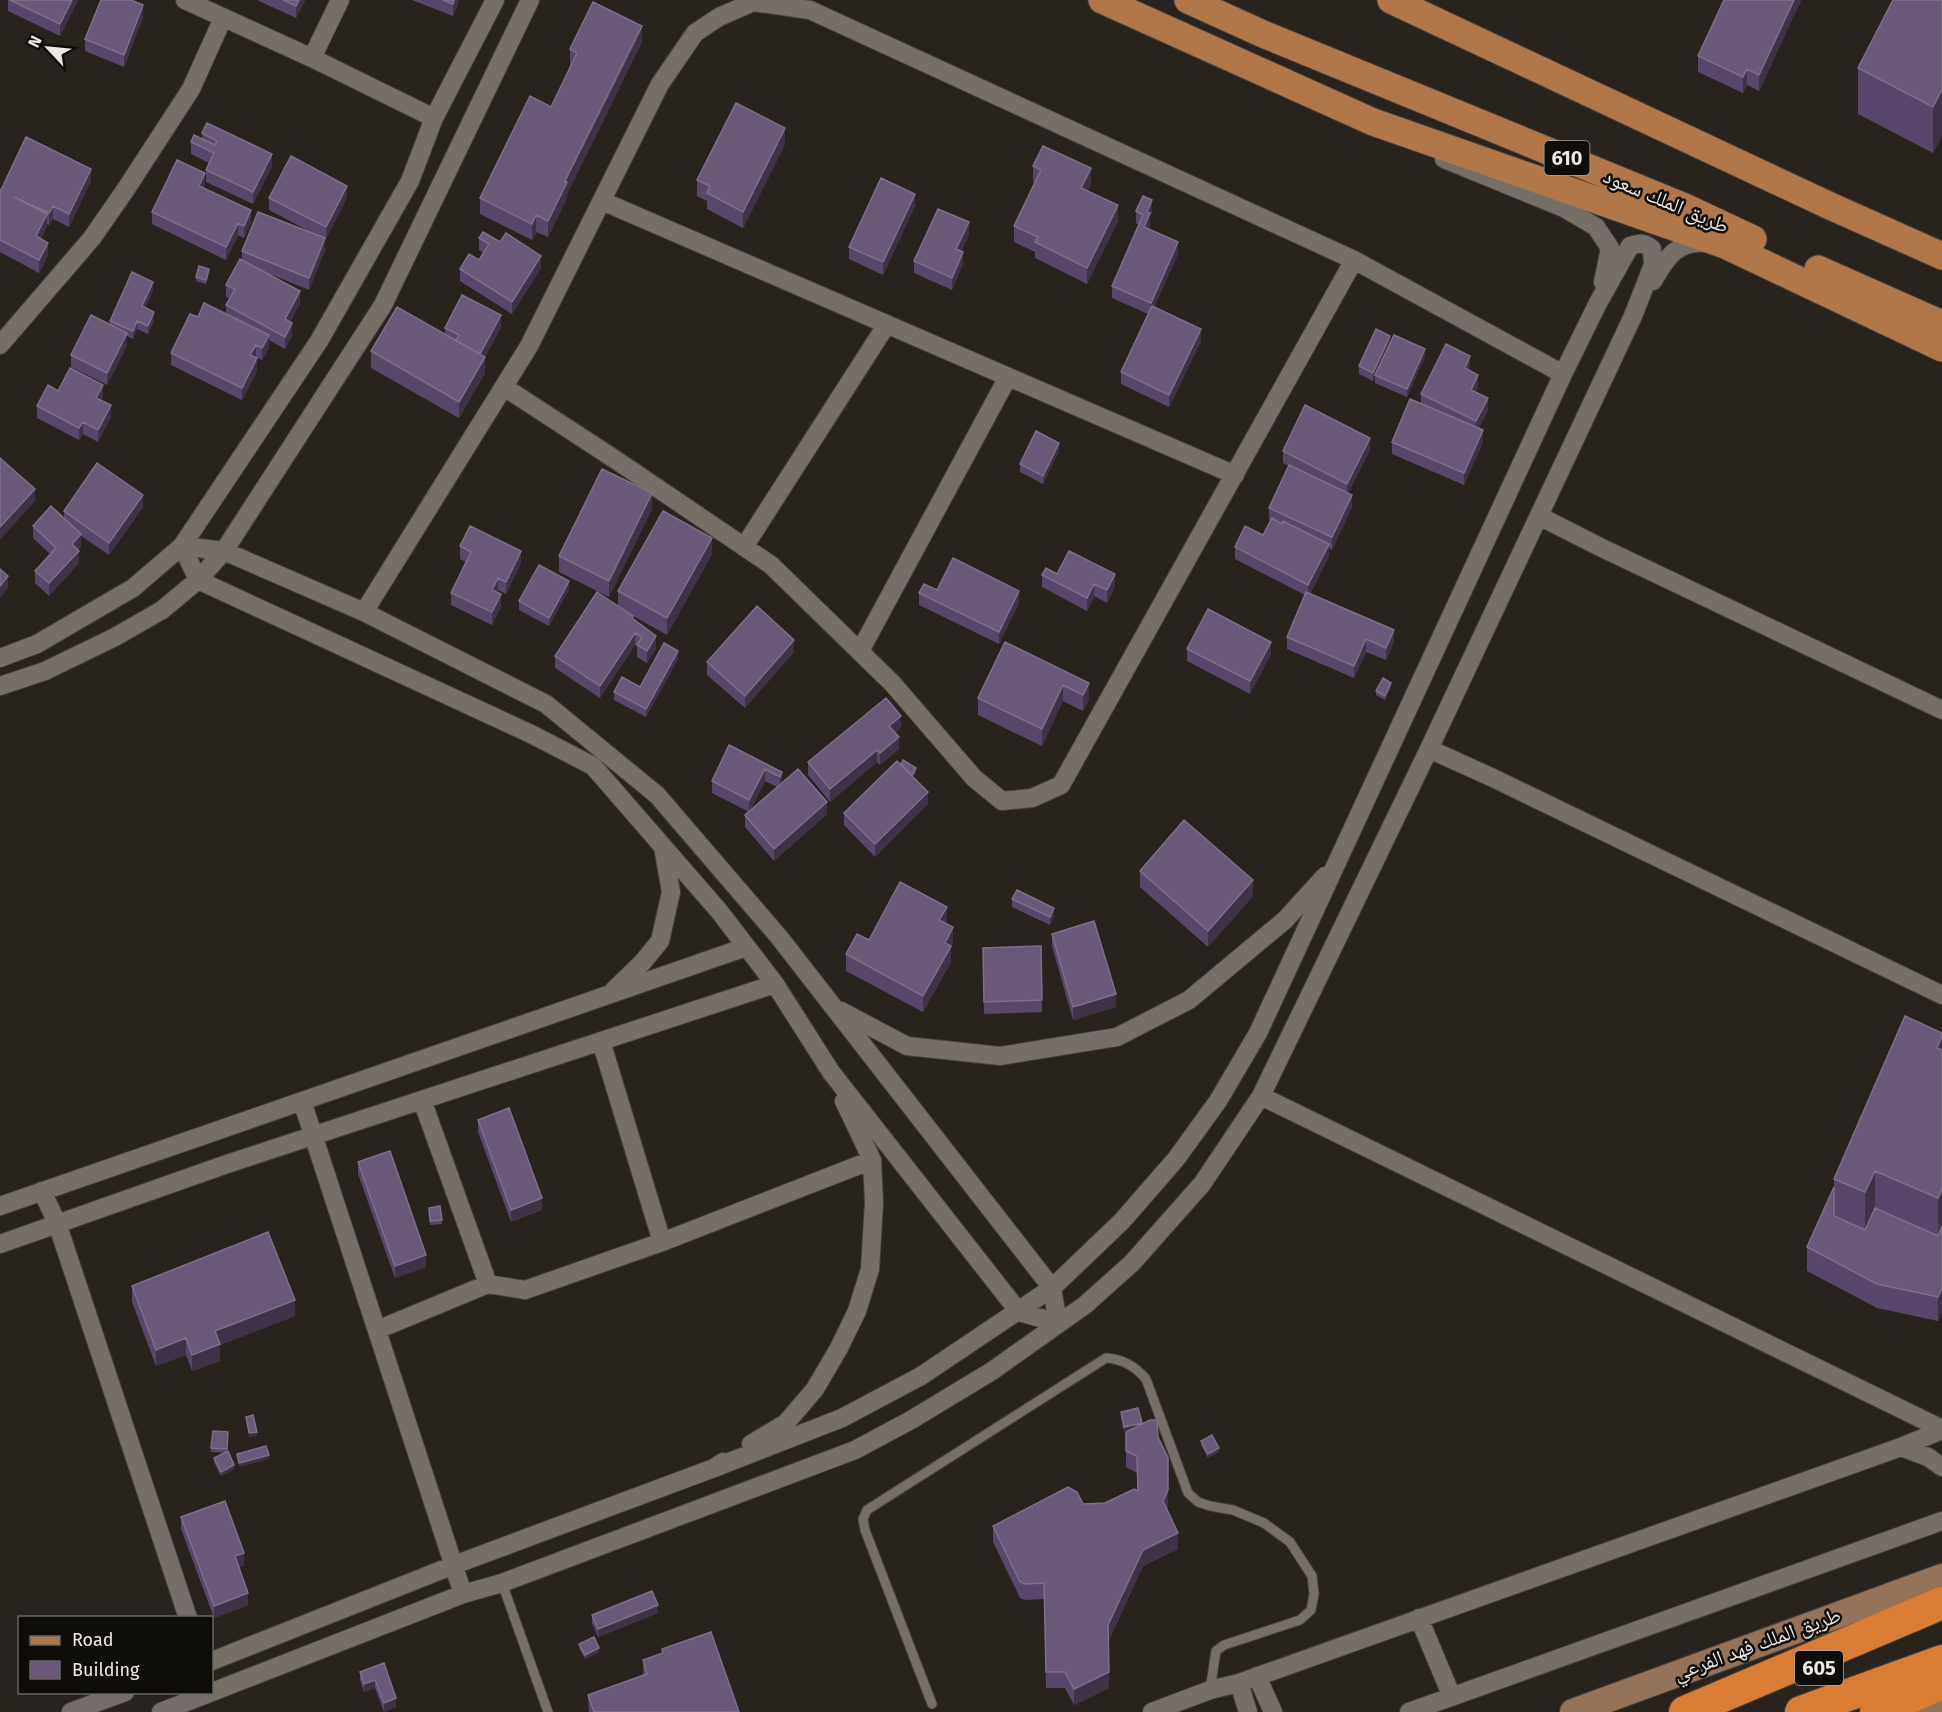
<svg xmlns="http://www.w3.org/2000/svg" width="1942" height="1712" viewBox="0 0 1942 1712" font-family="'Fira Sans','Noto Naskh Arabic',sans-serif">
  <rect width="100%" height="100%" fill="#29231d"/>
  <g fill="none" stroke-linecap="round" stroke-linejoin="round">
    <defs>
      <path id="lane" d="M502,1583L548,1712
        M932,1704L865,1530L863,1519L867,1510L1106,1358C1123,1359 1135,1366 1146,1379L1188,1493L1198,1502L1210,1506L1233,1510L1264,1523L1290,1542L1312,1576L1314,1594L1311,1610L1300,1620L1224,1645L1216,1651L1210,1690"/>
      <path id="street" d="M185,0L312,58L434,118
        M312,58L340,0
        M1444,159L1564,208L1596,227L1610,248L1603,282
        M602,201L1235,475
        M1653,281C1666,258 1677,240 1707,243
        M0,345L92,238L126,189L191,89L223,18
        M504,387L616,460L771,565L893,684L974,778L1002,801L1032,798L1061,785L1354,260
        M1539,516L1600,547L1942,710
        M182,546L224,551L364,612L546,704L657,795L779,937L1052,1288L1058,1323L1019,1312L831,1072L775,984L719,911L593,766L531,734L198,580Z
        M744,547L887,324
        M364,612L529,346L660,84L695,33L719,17L753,2L810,10L1354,260L1563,374
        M860,651L1008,377
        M0,658L37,644L133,588L182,546L319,341L410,181L434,118L495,0
        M0,686L45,671L115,637L162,610L198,580L224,551L383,305L530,0
        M1429,749L1491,777L1942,995
        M613,991L642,963L660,941L671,892L663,847
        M841,1011L907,1046L1000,1056L1117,1037L1189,1000L1285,920L1325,876
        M601,1041L662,1242
        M1261,1096L1942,1429
        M422,1100L488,1284
        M302,1101L463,1594
        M42,1191L57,1223L188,1618
        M0,1206L746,947
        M0,1244L227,1164L775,984
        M377,1330L488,1284L525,1290L662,1242L872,1160
        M751,1444L786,1423L815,1389L839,1348L857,1311L870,1269L874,1203L872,1160L844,1101
        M1901,1447L1942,1430
        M1419,1618L1452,1697
        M212,1661L454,1565L714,1468L723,1462
        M1257,1676L1273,1712
        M1239,1683L1248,1712
        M71,1712L125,1692
        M161,1712L463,1594L502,1583L855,1450L911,1420L992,1371L1085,1305L1132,1263L1202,1184L1261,1096L1429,749L1633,316L1653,265L1652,249C1644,242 1639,243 1630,246L1598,303L1563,374L1258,1033L1218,1101L1176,1159L1122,1221L1052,1288L921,1376L842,1418L714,1468
        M1152,1712L1210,1690L1239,1683L1901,1447L1928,1457L1942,1467
        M1409,1712L1942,1521"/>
      <path id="secondary" d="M1573,1712L1942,1577
        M1919,1712L1942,1704"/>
      <path id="primary" d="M1102,0L1373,122L1725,245L1942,348
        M1188,0L1263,34L1687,208L1753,239
        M1391,0L1828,205L1942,256
        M1818,269L1942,324"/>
      <path id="highway" d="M1685,1712L1942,1603
        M1801,1712L1942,1661
        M1876,1712L1942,1683"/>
    </defs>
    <use href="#lane" stroke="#46413c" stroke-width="11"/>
    <use href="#street" stroke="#46413c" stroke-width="20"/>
    <use href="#secondary" stroke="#46413c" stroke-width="28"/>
    <use href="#primary" stroke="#46413c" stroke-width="29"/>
    <use href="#highway" stroke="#46413c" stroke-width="34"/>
    <use href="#lane" stroke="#766f68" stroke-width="9"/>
    <use href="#street" stroke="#766f68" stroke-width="18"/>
    <use href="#secondary" stroke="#947358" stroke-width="26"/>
    <use href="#primary" stroke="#b17749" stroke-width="27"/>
    <use href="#highway" stroke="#d97c34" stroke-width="32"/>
  </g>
  <path fill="#59476b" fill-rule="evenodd" d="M8,0H78L60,36L8,11Z
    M257,0H305L296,18Z
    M412,0H459L453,16Z
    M1724,0H1801L1759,91L1747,85L1743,93L1698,72V56Z
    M1942,0V135L1933,153L1858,114V68Z
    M143,17L124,67L85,51V39Z
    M642,42L567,194V198L548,237L536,232L532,240L480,214V198L551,107L571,66L570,65V49Z
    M202,133L272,166L253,204L206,182V170L209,163L191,154V142L202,139Z
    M785,144L743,228L707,209V201L697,196V180Z
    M1033,166L1091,184L1088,191L1118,221L1087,284L1035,258V252L1014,242V226L1035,183L1033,182Z
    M91,181L69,227L53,219L49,225L47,224V226L41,239L48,255L39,273L0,252V190Z
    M205,185L204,188L251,222L244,238L238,235L226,260L152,224V212Z
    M269,198H347L326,239H325V250L309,290L270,274L300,303L290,322L292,335L285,349L269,340V348L262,360L256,357L255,358L257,371L242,400L171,365V353L198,317L226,314V305L230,299L226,297V285L242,260V251L320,237L269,210Z
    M915,206L883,275L849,259V247Z
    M1136,211L1152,212L1150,217V225L1148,229L1178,254L1154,307L1201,341L1169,407L1121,384V372L1148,314L1112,298V286L1139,225L1136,223Z
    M969,235L961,251L963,264L952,290L914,273V261Z
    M479,238L541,268L512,314L460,281V269L479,260L484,253L479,250Z
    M209,273L206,284L196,281V277Z
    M153,290L145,308L154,320L148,334L137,329L133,339L127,336V345L107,385L71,367V355L110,324V321Z
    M501,327L485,357V373L459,418L371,368V351L445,334V328Z
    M1390,342L1425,357L1407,397L1375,383V376L1373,381L1359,374V366Z
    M1470,368L1469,370L1478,387L1476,392L1488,410L1479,428L1483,442L1464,485L1392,454V442L1421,404V394Z
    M58,391L103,397L101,400L111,417L98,442L83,434L79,440L37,418V406Z
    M1370,450L1348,493L1352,507L1332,550L1329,548V556L1310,594L1394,642L1386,660L1366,652L1354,678L1287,649V637L1305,595L1235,559V547L1263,535L1270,521L1269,520V508L1289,466L1283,463V451Z
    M1059,451L1043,484L1020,472V464Z
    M143,507L109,555L81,536V546L78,550L79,563L49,596L35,583V571L50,554L33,538V526L64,517V511Z
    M652,509L609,597L559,572V556Z
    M460,546L521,563L506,594L498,590L497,592L501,606L492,625L451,605V593L466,562L460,559Z
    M712,554L667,635L633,616V620L656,649L647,663L637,657V646L635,645L600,698L555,668V656L618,606V591Z
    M1057,574L1115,586L1107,603L1094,596L1087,611L1042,587V575Z
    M569,589L549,626L519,610V601Z
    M937,590L1019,603L999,644L919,605V593Z
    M1005,642L1089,683V699L1083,711L1063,701L1042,746L978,715V698Z
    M1187,649L1271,654L1250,694L1187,661Z
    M794,652L745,708L707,675V662Z
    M678,659L646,717L614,700V692L640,687Z
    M1391,687L1385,700L1376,695V691Z
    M901,728L895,733L899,749L880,765L877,762L830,802L808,775V762Z
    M729,745L782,772V782L827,814L774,861L745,827V815L749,812L712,793V781ZM765,781L777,787L750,811Z
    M901,764L916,772L913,777L928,804L875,857L844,825V813Z
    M1140,871L1253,896L1208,947L1140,887Z
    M1012,899L1054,916L1050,925L1012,907Z
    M946,924L953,943L951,948V962L923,1012L846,971V954L869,940Z
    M1052,934L1116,1007L1073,1020L1052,946Z
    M1041,946L1042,1012L984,1014L983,960Z
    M1942,1033V1312L1938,1321L1877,1308L1807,1271V1247L1834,1187V1179Z
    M478,1120L542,1210L511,1222L478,1132Z
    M358,1162L426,1267L395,1278L358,1174Z
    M440,1206L442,1224L430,1225L429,1208Z
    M132,1286L295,1316L220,1345V1361L192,1371L186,1355L156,1366L132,1302Z
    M1121,1412L1142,1424L1158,1437L1168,1506L1167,1509L1178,1549L1143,1566L1109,1640V1688L1074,1705L1065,1688H1046L1044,1599L1025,1600L1020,1598L993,1542V1526L1083,1504L1105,1503L1138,1491L1137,1473L1126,1467V1432L1129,1430L1124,1431L1121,1416Z
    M228,1432L227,1452L234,1469L221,1476L214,1462V1458L225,1453L211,1452V1448Z
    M1201,1441L1219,1452L1208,1458L1201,1445Z
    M181,1517L244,1565L239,1567L248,1605L214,1618L181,1529Z
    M658,1613L598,1637L592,1623V1615Z
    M579,1644L599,1652L585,1659L579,1648Z
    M662,1649L739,1712H589L588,1695L643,1676V1660L662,1653Z
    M384,1663L396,1707L384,1712L375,1688L364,1692L360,1680V1672Z"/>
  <path fill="#3f3146" d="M72,0H78L60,36V24Z
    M299,0H305L296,18V6Z
    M454,0H459L453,16V4Z
    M1794,0H1801L1759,91V75Z
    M143,5V17L124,67V55Z
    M642,26V42L567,194V198L548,237V221L565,181Z
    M1747,69V85L1743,93V77Z
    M1942,89V135L1933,153V107Z
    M785,128V144L743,228V212Z
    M272,154V166L253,204V192Z
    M1091,168V184L1081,204V188Z
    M91,169V181L69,227V214Z
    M205,173V185L199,198V186Z
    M347,186V198L326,239V227Z
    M915,194V206L883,275V262Z
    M1152,200V212L1150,217V225L1144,239V227L1147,212Z
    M1118,205V221L1087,284V268Z
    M53,206V219L49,225V213Z
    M251,210V222L244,238V226Z
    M47,214V226L36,248V236Z
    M536,215V232L532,240V224Z
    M969,222V235L956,261V249Z
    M238,223V235L226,260V247Z
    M325,238V250L309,290V278Z
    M1178,242V254L1151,315V303Z
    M48,243V255L39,273V260Z
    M963,252V264L952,290V278Z
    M541,256V268L512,314V302Z
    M153,282V290L142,315V306Z
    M300,291V303L285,331V319Z
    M154,312V320L148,334V326Z
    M501,315V327L485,357V373L459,418V402L480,355Z
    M137,321V329L133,339V331Z
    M292,323V335L285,349V337Z
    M1201,329V341L1169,407V395Z
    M127,333V345L107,385V373Z
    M269,335V348L262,360V348Z
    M1390,336V344L1373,381V373Z
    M256,345V357L250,368V355Z
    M1425,349V357L1407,397V389Z
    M1470,356V368L1465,380V368Z
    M257,358V371L242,400V388Z
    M1478,375V387L1471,402V390Z
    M103,385V397L96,410V398Z
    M1488,398V410L1476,433V421Z
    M111,405V417L98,442V430Z
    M83,422V434L79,440V428Z
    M1483,430V442L1464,485V473Z
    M1370,438V450L1347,496V484Z
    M1059,443V451L1043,484V476Z
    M35,489V501L0,540V527Z
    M652,493V509L609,597V581Z
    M143,495V507L109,555V543Z
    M1352,495V507L1332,550V537Z
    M81,534V546L72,557V544Z
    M712,538V554L667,635V618Z
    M1329,544V556L1308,597V585Z
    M79,551V563L49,596V583Z
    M521,551V563L506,594V582Z
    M1115,574V586L1107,603V590Z
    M8,576V588L0,598V586Z
    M498,578V590L492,602V590Z
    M569,581V589L549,626V618Z
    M1094,584V596L1087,611V598Z
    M1019,591V603L999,644V632Z
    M501,594V606L492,625V612Z
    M1394,630V642L1386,660V648Z
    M635,633V645L600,698V686Z
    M656,636V649L647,663V651Z
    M1366,639V652L1354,678V666Z
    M794,640V652L745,708V696Z
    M1271,642V654L1250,694V681Z
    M678,651V659L646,717V709Z
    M1089,683V699L1083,711V695Z
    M1391,683V687L1385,700V696Z
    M1063,685V701L1042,746V729Z
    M901,716V728L889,738V726Z
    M899,737V749L880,765V753Z
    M877,750V762L830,802V789Z
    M765,769V781L749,812V800Z
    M782,772V784L780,789V777Z
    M928,792V804L875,857V844Z
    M827,802V814L774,861V849Z
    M1253,880V896L1208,947V931Z
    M947,907V923L939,936V920Z
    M1054,908V916L1050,925V917Z
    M953,927V943L951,948V962L923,1012V996L945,943Z
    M1116,994V1007L1073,1020V1007Z
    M1942,1036V1088L1937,1048Z
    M1875,1171V1232L1865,1254V1192Z
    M1942,1189V1250L1938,1259V1198Z
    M542,1198V1210L511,1222V1210Z
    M426,1255V1267L395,1278V1266Z
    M1942,1288V1312L1938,1321V1297Z
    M295,1300V1316L220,1345V1361L192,1371V1355L215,1331Z
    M186,1338V1355L156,1366V1350Z
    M1142,1423V1427L1124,1431V1427Z
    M257,1432V1436L249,1437V1433Z
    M1219,1448V1452L1208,1458V1454Z
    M269,1455V1459L239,1467V1463Z
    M234,1465V1469L221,1476V1472Z
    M1168,1490V1506L1163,1517V1501Z
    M1178,1533V1549L1143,1566L1108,1641V1625L1143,1550Z
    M244,1553V1565L235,1569V1556Z
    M248,1593V1605L214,1618V1606Z
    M658,1605V1613L598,1637V1629Z
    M599,1648V1652L585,1659V1655Z
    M1109,1672V1688L1074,1705V1689Z
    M375,1680V1688L364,1692V1684Z
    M396,1698V1707L384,1712V1703Z"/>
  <path fill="#695878" stroke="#7d6f89" stroke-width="1.5" d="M10,0H72L60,24Z
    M101,0H131L143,5L124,55L85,39Z
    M283,0H299L296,6Z
    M443,0H454L453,4Z
    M1724,0H1794L1759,75L1747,69L1743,77L1698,56Z
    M1893,0H1942V89L1933,107L1858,68Z
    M593,2L642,26L565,181L567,182L548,221L536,215L532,224L480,198L530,96L551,107L577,53L570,49Z
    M736,103L785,128L743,212L707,193L710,186L697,180Z
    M207,123L272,154L253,192L206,170L214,153L191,142L194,135L215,145L217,141L202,133Z
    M26,137L91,169L69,214L53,206L49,213L14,197L47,214L36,236L48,243L39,260L0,240V190H1Z
    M1043,146L1091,168L1081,188L1118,205L1087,268L1035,242L1038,237L1014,226L1041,170L1033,166Z
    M291,156L347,186L326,227L269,198Z
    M177,160L205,173L199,186L251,210L244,226L238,223L226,247L152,212Z
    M881,178L915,194L883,262L849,247Z
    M1143,196L1152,200L1147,212L1150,213L1144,227L1178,242L1151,303L1112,286L1143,215L1136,211Z
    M938,209L969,222L956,249L963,252L952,278L914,261Z
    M258,212L325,238L309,278L242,251Z
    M483,232L500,242L506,233L541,256L512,302L460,269L469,254L479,260L489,244L479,238Z
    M240,259L300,291L285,319L292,323L285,337L226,305L235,289L226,285Z
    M199,266L209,269L206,280L196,277Z
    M132,272L153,282L142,306L154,312L148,326L137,321L133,331L110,321Z
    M462,295L501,315L480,354L456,341L459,335L445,328Z
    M204,303L269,335L262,348L256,345L250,355L257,358L242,388L171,353L190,314L198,317Z
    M1152,306L1201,329L1169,395L1121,372Z
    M397,307L485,357L459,402L371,351Z
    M91,315L127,333L107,373L71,355Z
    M1376,329L1390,336L1373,373L1359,366Z
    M1394,335L1425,349L1407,389L1375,375Z
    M1446,344L1470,356L1465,368L1478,375L1471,390L1488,398L1476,421L1421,394Z
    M70,368L103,385L96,398L111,405L98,430L83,422L79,428L37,406L48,385L58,391Z
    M1410,399L1483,430L1464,473L1392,442Z
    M1305,405L1370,438L1347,484L1283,451Z
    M1036,431L1059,443L1043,476L1020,464Z
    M0,458L35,489L0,527Z
    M97,463L143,495L109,543L64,511Z
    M1289,465L1352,495L1332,537L1269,508Z
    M602,469L652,493L609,581L559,556Z
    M51,506L81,534L72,544L79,551L49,583L35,571L56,548L33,526Z
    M663,511L712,538L667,618L618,591Z
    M1272,518L1282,524L1283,521L1329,544L1308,585L1235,547L1245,526L1263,535Z
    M470,526L521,551L506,582L498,578L492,590L501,594L492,612L451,593L471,552L460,546Z
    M1069,551L1115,574L1107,590L1094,584L1087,598L1042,575L1046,568L1057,574Z
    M953,558L1019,591L999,632L919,593L924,584L937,590Z
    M539,565L569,581L549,618L519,601Z
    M0,569L8,576L0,586Z
    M597,592L633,616L632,618L656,636L647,651L637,645L642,637L635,633L600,686L555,656Z
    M1306,592L1394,630L1386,648L1366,639L1354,666L1287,637Z
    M757,606L794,640L745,696L707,662Z
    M1208,609L1271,642L1250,681L1187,649Z
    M1005,642L1089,683L1083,695L1063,685L1042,729L978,698Z
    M664,643L678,651L646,709L614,692L622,677L640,687Z
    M1383,678L1391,683L1385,696L1376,691Z
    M886,698L901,716L889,726L899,737L880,753L877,750L830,789L808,762Z
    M729,745L782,772L780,777L765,769L749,800L712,781Z
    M903,760L916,768L912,775L901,764Z
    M897,761L928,792L875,844L844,813Z
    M798,769L827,802L774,849L745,815Z
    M1184,820L1253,880L1208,931L1140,871Z
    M900,882L947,907L939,920L953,927L945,943L951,946L923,996L846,954L857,934L869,940Z
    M1017,890L1054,908L1050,917L1012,899Z
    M1094,921L1116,994L1073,1007L1052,934Z
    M1041,946L1042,1000L984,1002L983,948Z
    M1905,1016L1942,1033V1036L1937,1048L1942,1050V1189L1938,1198L1875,1171L1865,1192L1834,1179Z
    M509,1108L542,1198L511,1210L478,1120Z
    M390,1151L426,1255L395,1266L358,1162Z
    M1834,1187V1216L1865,1230L1875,1208L1938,1236L1942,1226V1288L1938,1297L1877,1284L1807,1247Z
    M440,1206L442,1220L430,1221L429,1208Z
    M268,1232L295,1300L215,1331L220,1344L192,1355L186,1338L156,1350L132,1286Z
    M1138,1408L1142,1423L1124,1427L1121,1412Z
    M253,1415L257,1432L249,1433L246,1417Z
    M1150,1420H1157L1158,1437L1168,1458V1490L1163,1501L1178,1533L1143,1550L1108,1625L1109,1672L1074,1689L1065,1672H1046L1044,1583L1025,1584L1020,1582L993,1526L1068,1487L1077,1492L1083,1504L1105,1503L1134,1489L1138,1491L1137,1456L1126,1451V1432Z
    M213,1431L228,1432L227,1449L211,1448Z
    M1212,1435L1219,1448L1208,1454L1201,1441Z
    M266,1446L269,1455L239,1463L237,1454Z
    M228,1451L234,1465L221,1472L214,1458Z
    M225,1501L244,1553L235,1556L248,1593L214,1606L181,1517Z
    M652,1591L658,1605L598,1629L592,1615Z
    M711,1632L739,1712H594L588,1695L647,1674L643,1660L663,1653L662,1649Z
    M594,1637L599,1648L585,1655L579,1644Z
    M384,1663L396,1698L384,1703L375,1680L364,1684L360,1672Z"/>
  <g text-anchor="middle" stroke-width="5" stroke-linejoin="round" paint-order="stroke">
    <g fill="#0f0d0a" stroke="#aaa6a3" stroke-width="1.5">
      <rect x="1544.5" y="141" width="45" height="34" rx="4.5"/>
      <rect x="1795" y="1651" width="48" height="34" rx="4.5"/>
    </g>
    <g font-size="20" font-weight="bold" fill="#ece8e4">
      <text x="1567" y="165">610</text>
      <text x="1819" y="1675">605</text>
    </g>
    <g font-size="21" fill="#ece8e4" stroke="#0f0d0a">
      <text transform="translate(1666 201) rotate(23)" y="7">طريق الملك سعود</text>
      <text transform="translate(1757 1644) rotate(-20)" y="7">طريق الملك فهد الفرعي</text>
    </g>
  </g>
  <rect x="18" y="1616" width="195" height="78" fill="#0f0d0a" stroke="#676561" stroke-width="1.5"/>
  <rect x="30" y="1636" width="30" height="9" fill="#b17749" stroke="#676561" stroke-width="1.5"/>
  <text x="72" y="1646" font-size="18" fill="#ece8e4">Road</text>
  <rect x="30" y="1661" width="30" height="18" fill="#695878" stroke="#676561" stroke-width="1.5"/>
  <text x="72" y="1676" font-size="18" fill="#ece8e4">Building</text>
  <g transform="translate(48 48) rotate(296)" stroke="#0f0d0a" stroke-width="4.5" paint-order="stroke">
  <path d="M0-4.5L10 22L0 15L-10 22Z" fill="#ece8e4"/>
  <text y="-9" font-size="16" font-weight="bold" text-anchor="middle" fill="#ece8e4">N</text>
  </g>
</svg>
